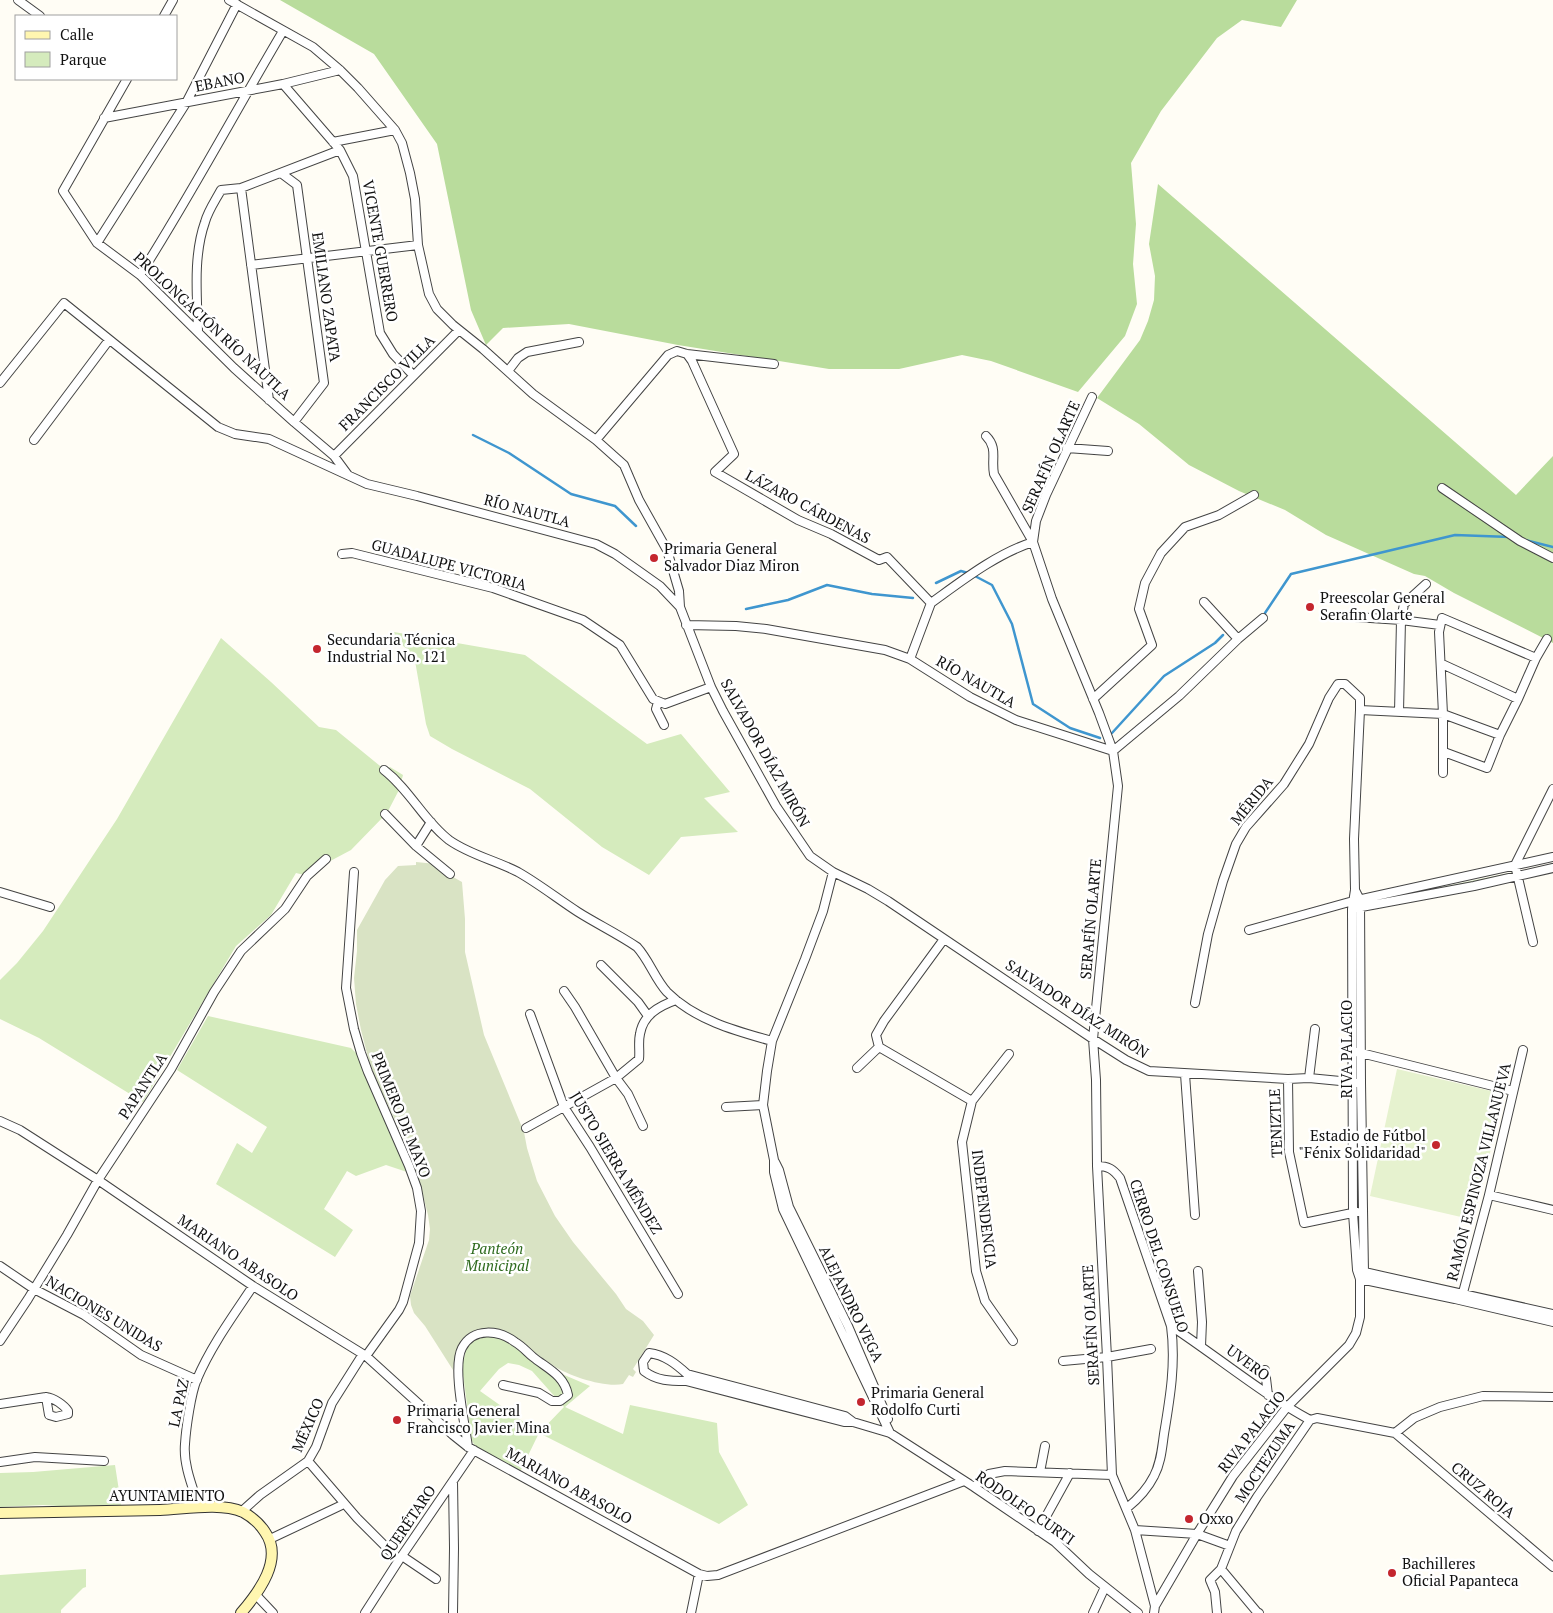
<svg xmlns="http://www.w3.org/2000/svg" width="1553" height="1613" viewBox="0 0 1553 1613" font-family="'PT Serif',serif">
  <rect width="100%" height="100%" fill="#fffdf5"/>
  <path fill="#d5ebbd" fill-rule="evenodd" d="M394,632L525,655L647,744L681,734L730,792L704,798L738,832L681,837L649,875L602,847L530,789L452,749L430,736L426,724L414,655L396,640Z
    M221,638L271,682L319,727L336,730L385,770L390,767L403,775L399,790L387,813L351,850L304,875L296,873L271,915L236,946L143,1102L39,1038L0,1019V980L17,963L43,931L117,819Z
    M1514,872L1515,874L1385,901L1384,899Z
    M208,1016L351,1048L359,1056L407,1172L386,1165L356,1176L347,1171L324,1209L353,1230L335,1257L216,1184L237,1143L252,1153L267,1127L177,1070Z
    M1356,1096L1357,1097L1360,1261H1358Z
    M480,1335L505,1338L555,1371L590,1386L565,1407L623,1434L630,1405L717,1423L719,1452L748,1505L719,1524L539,1433L520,1472L478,1450L472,1441L462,1367L466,1350L471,1341ZM508,1363L519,1365L532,1371L564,1407L539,1433L480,1391L499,1369Z
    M115,1465L122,1510L43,1505L0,1507V1473L33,1472Z
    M86,1569V1587L83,1588L61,1610V1613H0V1575Z"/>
  <path fill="#b9dc9c" d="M280,0H1297L1281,27L1242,20L1217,38L1161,111L1131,163L1136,224L1133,264L1137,304L1125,336L1078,392L991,361L962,355L899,369H829L678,345L569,324L503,328L486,345L471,310L437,144L374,54Z
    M1158,184L1516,495L1553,456V643L1454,593L1425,576L1414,574L1326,535L1285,510L1239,491L1189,465L1139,424L1097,398L1140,340L1148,321L1154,300L1155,276L1149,244Z"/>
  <path fill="#d9e3c4" d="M416,862L436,864L446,873L462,882L465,919V952L484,1035L524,1132L527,1148L537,1181L555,1216L573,1242L616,1294L626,1309L643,1321L654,1335L633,1369L636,1372L633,1377L629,1375L623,1384C605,1388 569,1376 554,1366C529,1352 508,1321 477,1331C458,1337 456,1352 453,1370L425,1326L414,1313L411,1305L410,1296L429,1240L430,1229L428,1215L420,1184L403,1137L371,1069L361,1030L356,1004L354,978L357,951V930L385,880L398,866L416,865Z"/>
  <path fill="#e6f2cf" d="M1397,1069L1504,1094L1474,1220L1370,1196Z"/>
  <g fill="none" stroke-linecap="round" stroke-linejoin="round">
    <path stroke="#3f96cf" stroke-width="2.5" d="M473,435L509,453L571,494L615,506L636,526
      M1525,540L1553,547
      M973,575L992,585L1012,624L1033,704L1070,728L1100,738
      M936,583L961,571L968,573
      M746,609L788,600L827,585L872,594L913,598
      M1265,613L1291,574L1455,535L1510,537
      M1112,733L1164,676L1215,643L1223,635"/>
    <defs>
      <path id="street" d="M18,0L40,16
        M229,0L313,47L340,70L358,88L395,130L402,143L410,173L415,199L418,245L429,294L437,309L453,325L483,349L533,394L596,440L624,465L639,500L667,550L679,591L680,607L711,687L723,711L776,806L810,856L833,872L868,889L888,901L1093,1039L1126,1060L1149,1071L1288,1079L1309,1078L1361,1083
        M164,16L173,0
        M127,79L63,191L97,243L140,275L234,368L294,422L334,456L348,475
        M283,84L340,150L353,176L380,333L393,354L413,375
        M104,118L283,84L340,70
        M333,142L395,130
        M281,173L297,185L324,383L294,422
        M241,188L269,400
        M97,243L186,103L237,4
        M251,265L418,245
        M140,275C191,195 235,112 283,31
        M198,331C197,295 193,256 205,222C208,211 215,201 221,190L241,188L340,150
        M687,354L692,361L734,454L715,472L798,520L831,534L879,560L887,557L931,603L910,659
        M508,371L518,358L527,352L579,342
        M0,383L64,303L218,427L235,434L269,439L367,484L417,496L596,544L615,554L660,586L680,607
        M1092,397L1046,495L1036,521L1033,542L1052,599L1099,713L1113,751L1118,786L1093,1039L1096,1080L1097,1166L1107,1357L1112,1475L1135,1530L1155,1606L1154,1613
        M34,440L109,340
        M596,440L668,355L677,351L687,354L774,364
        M1067,448L1108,451
        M334,456L459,330
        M1442,488L1520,541L1553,558
        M342,554L352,553L493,588L583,620L620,645L653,699L665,704L711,687
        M1204,602L1238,639
        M931,603C963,580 996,554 1033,542L994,474C991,459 998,448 986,436
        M1355,617L1401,620L1440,625
        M686,625L736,626L766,629L885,650L910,659L970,697L1016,720L1113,751L1179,696L1238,639L1263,618
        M1442,664L1518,699
        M1093,699L1152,645L1139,609L1145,583L1161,553L1185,527L1219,515L1254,495
        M658,702L656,709L664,725
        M1360,710L1443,714L1500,735
        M1399,712L1401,620L1404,604L1426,584
        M1444,752L1487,768L1500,735L1518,699L1536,658L1547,639
        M384,770C410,790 424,821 449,840C470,855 495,860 518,872C539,884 558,899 578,912C597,924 618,934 637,947C649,960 655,979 667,992C695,1020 736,1031 772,1041
        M1443,773V714L1439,632L1442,618L1536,658
        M385,814L416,846L450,874
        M416,846L431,822
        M354,872L346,988L354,1029L361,1053L368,1072L409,1166L417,1188L421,1211L419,1243L403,1302L399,1310L366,1356
        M833,872L823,911L805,959L772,1041L767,1071L763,1105L774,1160V1172L783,1209L890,1433
        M1355,890L1360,900L1361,1083L1364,1272L1360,1279
        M0,892L50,907
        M1356,908L1474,886L1553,868
        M1249,930L1353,901L1553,857
        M1533,942L1515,865L1553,789
        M601,965L638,1002L648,1016
        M564,991L575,1007L616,1078L628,1094L643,1126
        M530,1014L564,1107L590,1147L678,1294
        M879,1047L972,1101
        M1357,1052L1513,1091
        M1009,1054L972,1101L962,1142L976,1271L985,1301L1013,1341
        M857,1068L879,1047L876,1035L884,1021L944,939
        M1185,1074L1195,1215
        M1309,1078L1315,1029
        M1288,1079L1289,1152L1304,1223L1357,1212
        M726,1107L763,1105
        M0,1121L20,1130L98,1180L253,1286L366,1356L453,1435L468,1447L699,1574L707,1576L718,1575L964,1481
        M526,1128L616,1078L639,1059C640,1051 638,1042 640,1034C643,1015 659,1006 676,1000
        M775,1162L779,1170L789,1207L848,1326L888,1419
        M1097,1166C1108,1166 1113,1169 1120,1178L1171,1326C1176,1363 1170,1398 1164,1434C1162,1448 1161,1463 1154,1476C1148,1488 1138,1499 1127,1508
        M1489,1195L1553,1210
        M0,1266L34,1289L84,1315L141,1355L197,1380
        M1198,1271L1202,1322L1201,1346
        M1360,1271L1553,1314
        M1360,1279L1455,1299L1553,1322
        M1461,1300L1489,1195L1523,1050
        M1171,1326C1218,1357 1261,1393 1310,1420
        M0,1341L28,1299L67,1235L98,1180L171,1069L214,992L241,951L285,909L307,876L326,859
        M1063,1361L1107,1357L1151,1349
        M1265,1370L1268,1395
        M0,1404L46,1397C54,1398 64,1405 68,1411V1414L56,1417L49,1415L46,1397
        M853,1422L845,1416L687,1374C676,1364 665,1355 649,1353L643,1362L644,1371C657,1381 670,1381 686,1381L844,1422H853L890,1433L974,1487L1055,1542L1089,1574L1138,1613
        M1395,1433L1553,1567
        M468,1447C465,1424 452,1367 462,1348C473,1327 499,1330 515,1342C522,1346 527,1352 533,1357C548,1369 564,1375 568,1395L560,1401H552L539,1393L503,1385
        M308,1461L357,1518L399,1560
        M0,1462L35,1457L104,1461
        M1040,1472L1045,1446
        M974,1487L989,1474L1005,1471L1112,1475
        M199,1507C193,1488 183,1465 185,1444C186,1428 191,1393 197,1379C211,1346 233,1316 253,1286
        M241,1512L260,1495L308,1461L316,1447L332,1403L363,1354
        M1135,1530L1197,1534L1230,1546
        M1038,1531L1070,1473
        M270,1539L344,1504
        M402,1556L436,1579
        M1221,1569L1257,1612L1259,1613
        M256,1595L273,1613
        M1155,1606L1197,1534L1233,1476L1287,1407L1349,1345L1356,1333L1360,1317V1279L1357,1270L1353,1213L1352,909L1355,890L1354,839L1360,710V698L1345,684H1338L1329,698L1309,744L1284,784L1246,827L1236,844L1223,881L1208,934L1195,1003
        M365,1613L399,1560L474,1450
        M453,1613L454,1548L453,1481
        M691,1613L699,1574
        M1093,1613L1105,1587
        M1217,1613L1215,1592L1210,1580L1221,1569L1236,1531L1257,1497L1310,1420L1317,1418L1395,1433L1414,1418L1440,1407L1483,1396L1553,1397"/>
      <path id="secondary" d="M0,1513C53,1512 106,1511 160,1510C185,1509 220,1502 243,1512C252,1517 260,1524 265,1532C284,1559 259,1592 241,1613"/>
    </defs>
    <use href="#street" stroke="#444" stroke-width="10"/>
    <use href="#secondary" stroke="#333" stroke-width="12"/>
    <use href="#street" stroke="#fff" stroke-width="8"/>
    <use href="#secondary" stroke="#fff6b0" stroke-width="10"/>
  </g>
  <g fill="#c4262e" stroke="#fff" stroke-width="2">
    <circle cx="654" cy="558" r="5"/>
    <circle cx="1310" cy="607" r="5"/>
    <circle cx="317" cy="649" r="5"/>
    <circle cx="1436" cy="1145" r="5"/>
    <circle cx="861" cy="1402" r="5"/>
    <circle cx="397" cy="1420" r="5"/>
    <circle cx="1189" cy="1519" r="5"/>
    <circle cx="1392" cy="1573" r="5"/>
  </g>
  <g text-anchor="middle" stroke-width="5" stroke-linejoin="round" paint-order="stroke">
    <g font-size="15" fill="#111" stroke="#fff">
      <text transform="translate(220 82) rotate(-11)" y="5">EBANO</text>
      <text transform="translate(380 251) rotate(80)" y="5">VICENTE GUERRERO</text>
      <text transform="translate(326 297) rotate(82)" y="5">EMILIANO ZAPATA</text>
      <text transform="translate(212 326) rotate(43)" y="5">PROLONGACIÓN RÍO NAUTLA</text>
      <text transform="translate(387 383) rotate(-45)" y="5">FRANCISCO VILLA</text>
      <text transform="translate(1051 457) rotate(-66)" y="5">SERAFÍN OLARTE</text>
      <text transform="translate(808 507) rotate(28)" y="5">LÁZARO CÁRDENAS</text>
      <text transform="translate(527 511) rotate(15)" y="5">RÍO NAUTLA</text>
      <text transform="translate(449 565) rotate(15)" y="5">GUADALUPE VICTORIA</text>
      <text transform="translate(976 682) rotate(30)" y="5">RÍO NAUTLA</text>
      <text transform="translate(765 753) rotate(61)" y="5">SALVADOR DÍAZ MIRÓN</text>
      <text transform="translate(1252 801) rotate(-51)" y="5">MÉRIDA</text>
      <text transform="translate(1091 919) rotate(-85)" y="5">SERAFÍN OLARTE</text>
      <text transform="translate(1077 1009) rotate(33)" y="5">SALVADOR DÍAZ MIRÓN</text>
      <text transform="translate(1347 1049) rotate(-90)" y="5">RIVA PALACIO</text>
      <text transform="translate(143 1086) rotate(-57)" y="5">PAPANTLA</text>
      <text transform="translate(401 1115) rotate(68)" y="5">PRIMERO DE MAYO</text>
      <text transform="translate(1276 1123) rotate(-92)" y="5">TENIZTLE</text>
      <text transform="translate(616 1163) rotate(59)" y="5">JUSTO SIERRA MÉNDEZ</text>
      <text transform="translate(1479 1172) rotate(-76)" y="5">RAMÓN ESPINOZA VILLANUEVA</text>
      <text transform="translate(984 1209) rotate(83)" y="5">INDEPENDENCIA</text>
      <text transform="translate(1159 1256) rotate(72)" y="5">CERRO DEL CONSUELO</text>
      <text transform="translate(238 1258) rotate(34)" y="5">MARIANO ABASOLO</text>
      <text transform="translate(851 1304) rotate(64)" y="5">ALEJANDRO VEGA</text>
      <text transform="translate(104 1314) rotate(31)" y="5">NACIONES UNIDAS</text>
      <text transform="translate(1091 1325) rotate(-93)" y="5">SERAFÍN OLARTE</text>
      <text transform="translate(1248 1363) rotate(36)" y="5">UVERO</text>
      <text transform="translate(179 1403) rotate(-78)" y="5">LA PAZ</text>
      <text transform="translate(308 1425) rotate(-66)" y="5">MÉXICO</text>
      <text transform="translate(1252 1432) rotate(-52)" y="5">RIVA PALACIO</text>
      <text transform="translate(1265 1462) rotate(-56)" y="5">MOCTEZUMA</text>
      <text transform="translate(569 1486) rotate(29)" y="5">MARIANO ABASOLO</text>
      <text transform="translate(1483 1490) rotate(40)" y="5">CRUZ ROJA</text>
      <text x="167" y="1501">AYUNTAMIENTO</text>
      <text transform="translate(1025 1508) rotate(35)" y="5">RODOLFO CURTI</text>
      <text transform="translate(408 1523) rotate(-56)" y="5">QUERÉTARO</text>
    </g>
    <g font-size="15" fill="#111" stroke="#fff" text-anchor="start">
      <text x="664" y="554">Primaria General<tspan x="664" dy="17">Salvador Diaz Miron</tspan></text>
      <text x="1320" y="603">Preescolar General<tspan x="1320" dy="17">Serafin Olarte</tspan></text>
      <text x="327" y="645">Secundaria Técnica<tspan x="327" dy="17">Industrial No. 121</tspan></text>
      <text x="1426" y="1141" text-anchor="end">Estadio de Fútbol<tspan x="1426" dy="17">"Fénix Solidaridad"</tspan></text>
      <text x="871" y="1398">Primaria General<tspan x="871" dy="17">Rodolfo Curti</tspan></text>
      <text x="407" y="1416">Primaria General<tspan x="407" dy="17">Francisco Javier Mina</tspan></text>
      <text x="1199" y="1524">Oxxo</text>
      <text x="1402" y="1569">Bachilleres<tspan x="1402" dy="17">Oficial Papanteca</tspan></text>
    </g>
    <g font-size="15" font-style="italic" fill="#2f6b1f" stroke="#fff">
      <text x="497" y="1254">Panteón<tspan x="497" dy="17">Municipal</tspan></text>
    </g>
  </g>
  <rect x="15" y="15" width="162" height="65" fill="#ffffff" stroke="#a0a0a0"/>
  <rect x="25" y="31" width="25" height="8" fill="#fff6b0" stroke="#a0a0a0"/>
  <text x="60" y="40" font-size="15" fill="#111111">Calle</text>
  <rect x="25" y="52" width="25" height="15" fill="#d5ebbd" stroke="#a0a0a0"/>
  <text x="60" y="65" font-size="15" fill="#111111">Parque</text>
</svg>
